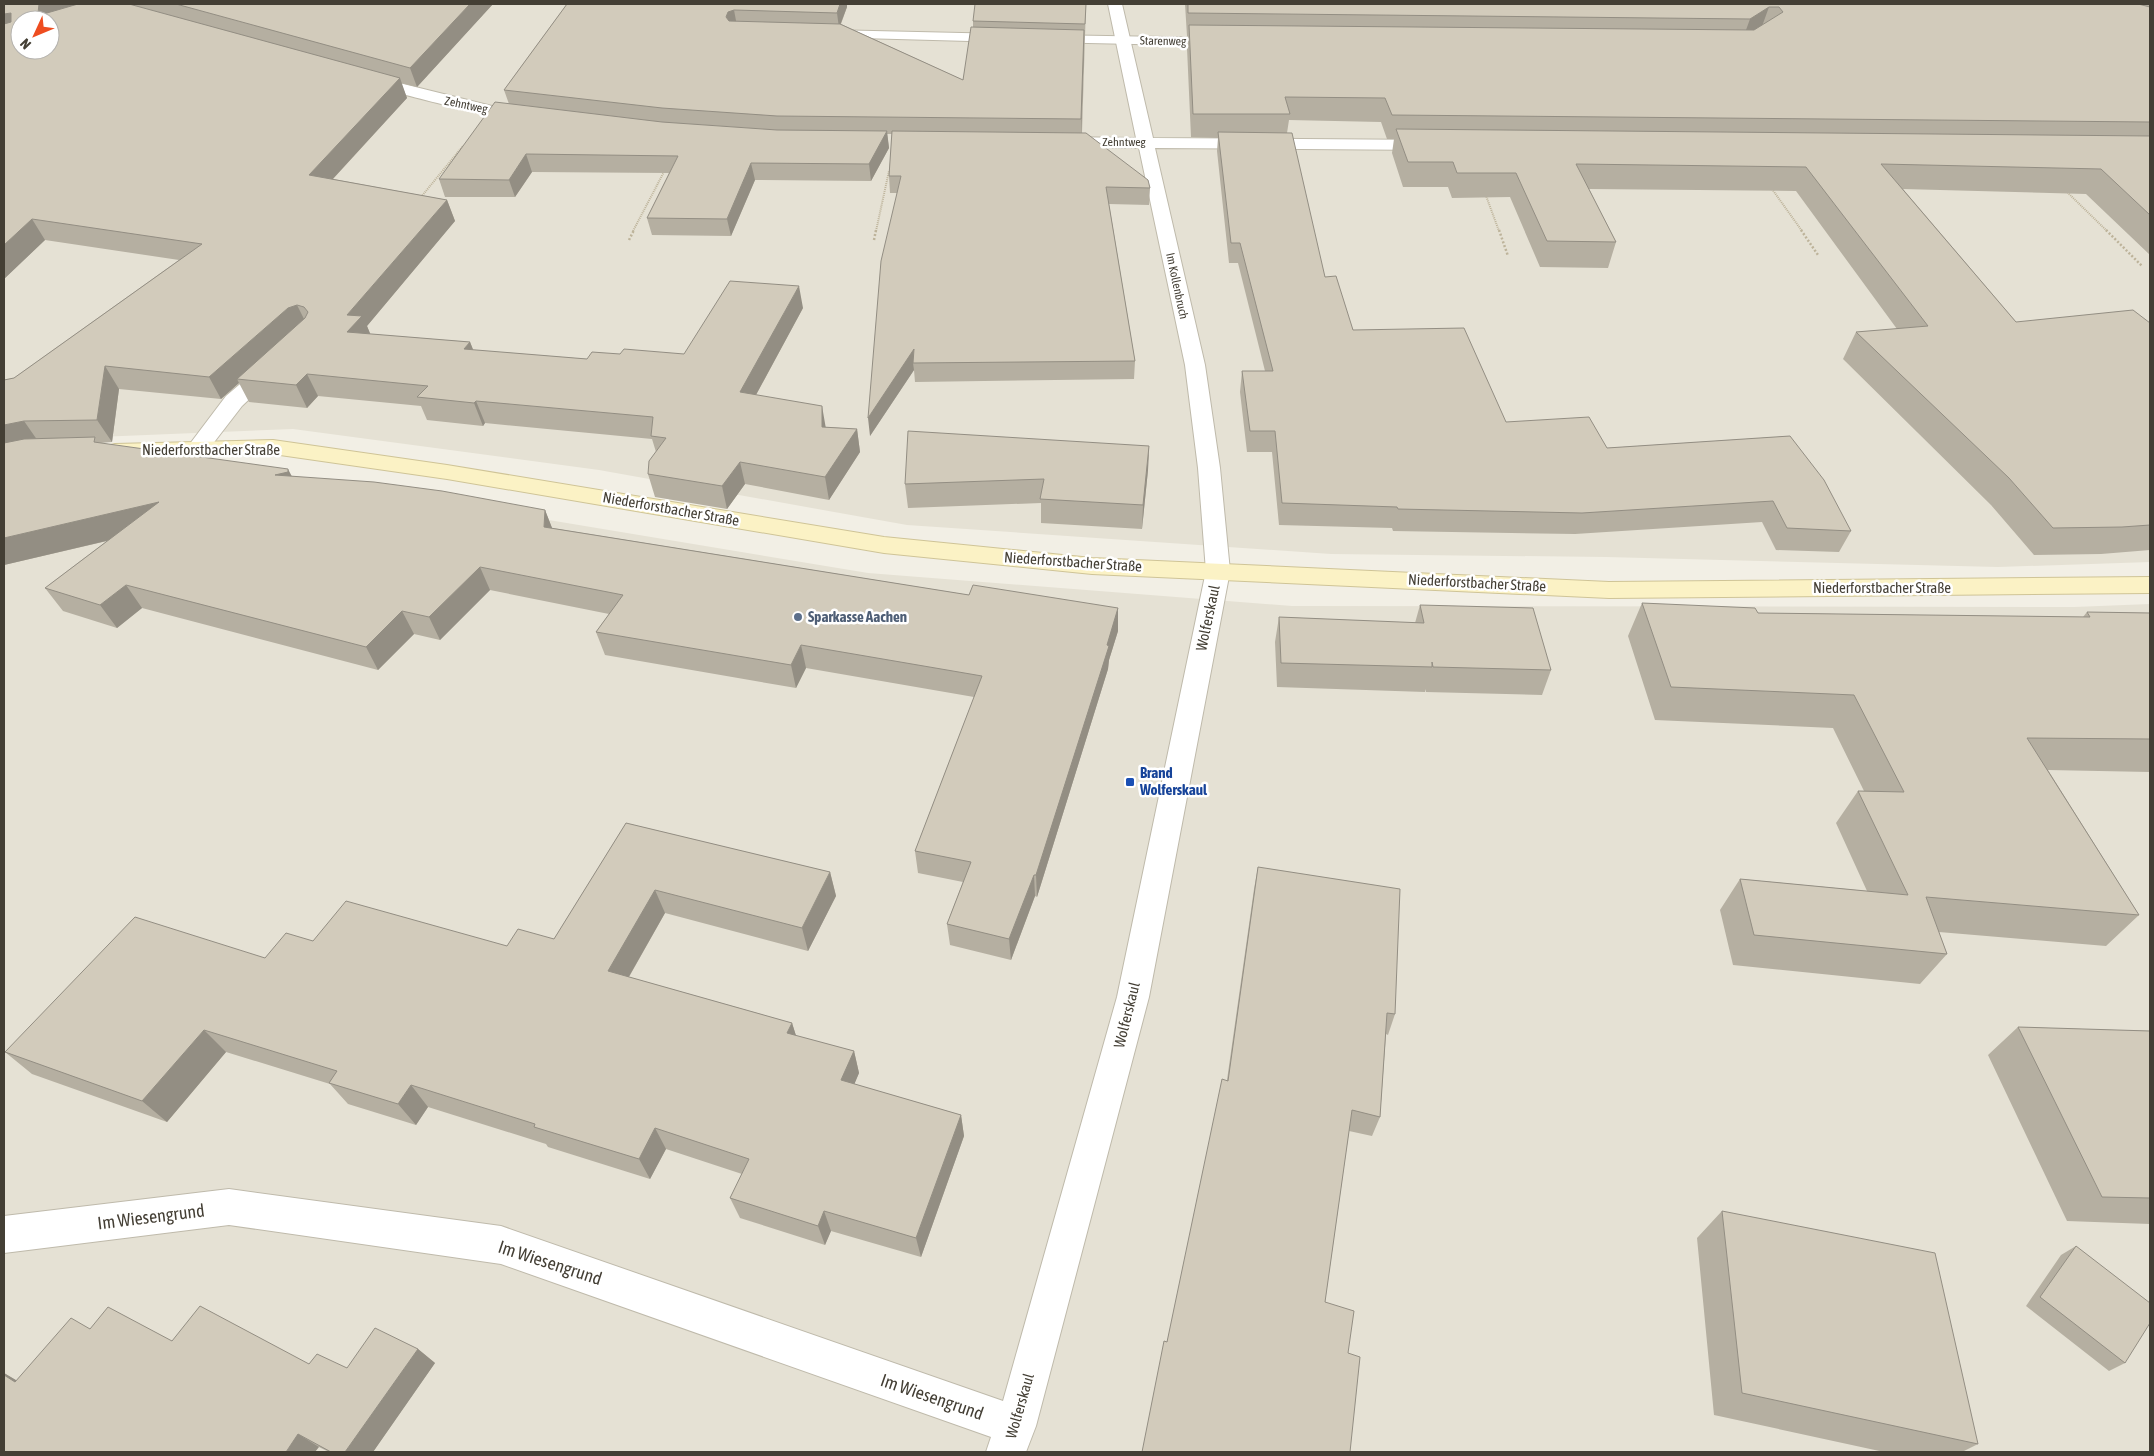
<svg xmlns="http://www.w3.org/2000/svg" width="2154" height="1456" viewBox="0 0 2154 1456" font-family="'Asap Condensed',sans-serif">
  <rect width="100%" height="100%" fill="#f2efe5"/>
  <path fill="#e5e1d4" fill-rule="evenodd" d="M4,4H2150V562L1998,567L1606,557L1331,554L907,525L599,470L293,429L49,439L4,446ZM20,20H50V50H20Z
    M242,469L868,573L1292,606L2074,607L2150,604V1452H4V485Z"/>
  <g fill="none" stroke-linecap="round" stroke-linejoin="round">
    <defs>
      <path id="lane" d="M829,30L1006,34L1013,38L1006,42L824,37L822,34L824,31Z
        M1047,35L1226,38L1233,42L1226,46L1042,42L1040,39Z
        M272,361L279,363L282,367L279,371L242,406L205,454L197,456L189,454L186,449L226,396L265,363Z"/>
      <path id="street" d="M1108,4H1122L1153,138L1431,140L1437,141L1439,145L1437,149L1431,150L1155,148L1205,365L1220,468L1230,571L1149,997L1036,1426L1026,1452H986L991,1437L501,1264L229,1225L4,1253V1216L229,1189L501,1226L1003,1401L1117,997L1206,571L1198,468L1185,365L1139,148L1059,147L1053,145L1051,142L1053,139L1059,137L1136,138Z
        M367,75L492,106L525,110L533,115C523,129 384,89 362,83L359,80L362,77Z"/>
      <path id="secondary" d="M273,440L447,465L884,537L1092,558L1609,582L2150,577V593L1609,598L1092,574L884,553L447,479L273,454L115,458L107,456L104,451L107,446L115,444Z"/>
    </defs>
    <use href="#lane" stroke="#bfbaab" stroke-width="2"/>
    <use href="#street" stroke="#bfbaab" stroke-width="2"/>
    <use href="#secondary" stroke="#cfc497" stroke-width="2"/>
    <path stroke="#bdb39a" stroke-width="2" stroke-dasharray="1 1" stroke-linecap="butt" d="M1772,189L1802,231
      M2066,191L2107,231
      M1485,193L1499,231
      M421,197L463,146
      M633,231L665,170
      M876,231L889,171"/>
    <path stroke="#bdb39a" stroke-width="2.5" stroke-dasharray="2 2" stroke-linecap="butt" d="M1499,230L1508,256
      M1801,230L1818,255
      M2106,230L2142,266
      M629,240L634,230
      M874,240L876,230"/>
    <use href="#lane" fill="#fff" fill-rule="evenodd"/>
    <use href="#street" fill="#fff" fill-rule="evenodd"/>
    <use href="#secondary" fill="#fbf2c5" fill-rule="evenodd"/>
  </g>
  <path fill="#b5afa1" d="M4,4H493L417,87L401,83L407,98L333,179L447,200L455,221L367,326L370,334L470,342L473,350L587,359L620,354H684L803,308L756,395L826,427L857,429L860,452L829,500L745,484L727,509L655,497L648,474L656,452L652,439L485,423L483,426L427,420L421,406L318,396L307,408L249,402L239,383L221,399L119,389L112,442L100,443L292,476L545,510L552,528L969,595L1118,608V631L1109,660L1108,669L1037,897L1035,896L1011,960L950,945L947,924L963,882L918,873L915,851L974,697L806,668L796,688L605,655L596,632L609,614L490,590L440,640L414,634L378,670L142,608L117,628L63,611L45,588L107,541L4,565V380L14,378L179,260L45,240L4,279Z
    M567,4L847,7L841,24L963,80L973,27V21L1086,4L1082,133L1150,188L1149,205L1109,204L1135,361L1134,379L915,382L914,370L870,436L897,193H890L889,176L892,134H887L889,148L871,181L755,180L731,236L652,235L647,218L669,173L532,172L515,197H445L439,179L509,104L504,90Z
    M1185,4H2150V255L2086,194L1903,189L2016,322L2150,323V550L2101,554L2034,555L1991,505L1843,359L1856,332L1897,329L1796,191L1589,189L1616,242L1608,268L1540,267L1510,197L1452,198L1448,187H1403L1392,153L1394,139H1387L1381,122L1289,120L1287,133L1325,277L1353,330L1506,422L1607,448L1790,436L1851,531L1839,552L1776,550L1762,522L1575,534L1393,531L1392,528L1279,525L1272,452H1247L1240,392L1242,371H1265L1238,263H1229L1217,151L1218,138L1191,137L1187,48L1188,36H1187Z
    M1149,446L1148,470L1142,529L1041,523V503L908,508L905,484Z
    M1642,603L1758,613L2083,617L2087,612L2150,613V772L2048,770L2139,915L2106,946L1939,932L1947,954L1920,984L1733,965L1720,910L1740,879L1867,891L1836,823L1858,791H1864L1833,728L1655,720L1628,636Z
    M1420,605L1551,670L1542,695L1426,692V689L1425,692L1277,687L1275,642L1279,617L1415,623Z
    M626,823L830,872L836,896L808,951L665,913L629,977L792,1023L796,1036L854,1051L859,1073L854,1084L961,1115L964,1136L921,1257L831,1231L825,1245L740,1218L730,1198L742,1174L666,1149L650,1179L548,1147L546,1144L428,1107L416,1125L348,1104L330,1084L226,1052L167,1122L32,1074L5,1052L313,941L507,946L554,939Z
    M1258,867L1395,1014L1388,1035L1386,1034L1380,1117L1372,1136L1349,1131L1325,1302L1348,1353L1167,1342L1227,1080L1254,889Z
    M2018,1027L2150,1031V1224L2067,1221L1988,1055Z
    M1722,1211L1978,1444L1962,1452H1884L1714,1415L1697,1238Z
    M2076,1246L2125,1363L2109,1371L2026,1306L2061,1255Z
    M90,1329L172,1341L309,1364L347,1368L418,1349L435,1363L373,1452H329L319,1447L4,1452V1373L17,1381Z"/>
  <path fill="#938e83" d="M39,4H106L50,21L38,13Z
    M470,4H493L417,87L410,68Z
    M840,4H847V7L839,28L837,13Z
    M1769,7L1761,29L1742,41L1750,19Z
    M734,10L737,26L728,33L726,17L728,12Z
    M11,13L20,29L4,36V14Z
    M1084,30V46L1081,136V119Z
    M400,78L407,98L318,195L309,175Z
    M887,131L889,148L871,181L869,164Z
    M526,154L532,172L515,197L509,180Z
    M751,163L755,180L731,236L727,219Z
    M447,200L455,221L367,326L372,338L347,332V315Z
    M32,219L45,240L4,279V245Z
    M799,286L803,308L745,415L740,392Z
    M297,305L308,327L237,379L239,383L221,399L209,377L288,308Z
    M470,342L479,364L464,349Z
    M914,349L913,363L914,370L870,436L868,418Z
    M105,366L119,389L112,442L97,420Z
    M307,374L318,396L307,408L296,385Z
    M476,401L485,423L483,426L474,403Z
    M822,406L826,429L822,427Z
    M24,421L40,444L4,451V425Z
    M857,429L860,452L829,500L825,477Z
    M1149,446L1148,470L1142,529L1143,505Z
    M740,462L745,484L727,509L722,486Z
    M288,469L300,492L275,475Z
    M159,502L174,525L4,565V538Z
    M545,510L554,533L544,527Z
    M480,567L490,590L440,640L429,617Z
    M126,585L142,608L117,628L100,605Z
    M1118,608V631L1109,660L1108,669L1037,897L1036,875Z
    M402,611L414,634L378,670L366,647Z
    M801,645L806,668L796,688L791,665Z
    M830,872L836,896L808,951L802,928Z
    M1034,875L1035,896L1011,960L1009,939Z
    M655,890L665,913L619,994L608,971Z
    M792,1023L799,1045L787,1033Z
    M204,1030L226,1052L167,1122L142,1101Z
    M854,1051L859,1073L847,1102L841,1080Z
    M411,1085L428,1107L416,1125L398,1104Z
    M961,1115L964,1136L921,1257L916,1238Z
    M655,1128L666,1149L650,1179L639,1159Z
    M824,1211L831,1231L825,1245L818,1226Z
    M418,1349L435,1363L373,1452H345Z
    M4,1373L43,1396L15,1382L4,1375Z
    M298,1434L319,1447L315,1452H286Z"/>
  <path fill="#d2cbbb" stroke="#938e83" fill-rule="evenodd" d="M4,4H39L38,13L40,15L78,4H129L400,78L309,175L447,200L347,315L362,316L347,332L470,342L464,349L587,359L592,352L620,354L624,349L684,354L730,281L799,286L740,392L822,406V427L857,429L825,477L740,462L722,486L648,474L649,461L666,438L651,436L653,417L476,401L474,403L417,397L428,386L307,374L296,385L237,379L305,318L308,312L304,307L297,305L288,308L209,377L105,366L97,420L24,421L4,425V380L14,378L202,244L32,219L4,245V24L11,22V13L4,14ZM20,20H50V50H20Z
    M176,4H470L410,68Z
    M567,4H840L837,13L734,10L728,12L726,17L729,21L840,24L963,80L971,27L1084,30L1081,119L777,116L662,108L504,90Z
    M975,4H1086L1085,24L973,21Z
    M1188,4H2138L2150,7V122L1392,115L1385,98L1285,97L1290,114H1193L1189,25L1754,30L1783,12L1779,7H1769L1750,19L1188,13Z
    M495,102L662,122L777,130L887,131L869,164L751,163L727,219L647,218L678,156L526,154L509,180L439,179Z
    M1396,129L2150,136V215L2101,169L1881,164L2016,322L2133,310L2150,323V525L2122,527L2053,528L2009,478L1856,332L1928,326L1806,167L1576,164L1616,242L1547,241L1516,173H1457L1453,162H1408Z
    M892,131L1086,133L1148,180L1150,188L1106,187L1135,361L913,363L914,349L868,418L881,261L901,176H889Z
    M1218,132L1292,133L1325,277L1336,276L1353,330L1464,328L1506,422L1589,417L1607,448L1790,436L1824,480L1851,531L1787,528L1773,501L1582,513L1398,509L1397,507L1282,503L1275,431H1250L1242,371H1273L1240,243H1231Z
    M908,431L1149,446L1143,505L1040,499L1044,479L905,484Z
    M95,437L94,442L288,469V472L275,475L374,482L442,491L545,510L544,527L969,595L973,585L1118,608L1107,645L1109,646L1036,875H1034L1009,939L947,924L971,862L915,851L982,676L801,645L791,665L596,632L623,595L480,567L429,617L402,611L366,647L126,585L100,605L45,588L159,502L4,538V443L24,439Z
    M1642,603L1755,608L1758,613L2090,617L2087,612L2150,613V739L2027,738L2139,915L1926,897L1947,954L1754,935L1740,879L1908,895L1858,791L1904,792L1854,695L1671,687Z
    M1420,605L1533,608L1551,670L1433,667L1432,662V667L1281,663L1279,617L1424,623Z
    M626,823L830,872L802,928L655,890L608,971L792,1023L787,1033L854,1051L841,1080L961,1115L916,1238L824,1211L818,1226L730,1198L749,1159L655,1128L639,1159L534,1127L535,1124L411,1085L398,1104L329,1083L337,1071L204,1030L142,1101L5,1052L135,917L265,958L286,933L313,941L346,901L507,946L518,929L554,939Z
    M1258,867L1400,889L1395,1014L1387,1013L1380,1117L1352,1110L1325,1302L1354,1311L1348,1353L1360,1357L1350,1452H1142L1164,1341L1167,1342L1222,1079L1228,1081Z
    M2018,1027L2150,1031V1198L2102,1197Z
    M1722,1211L1935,1253L1978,1444L1742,1393Z
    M2076,1246L2150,1303V1323L2125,1363L2040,1297Z
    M200,1306L309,1364L317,1354L347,1368L375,1328L418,1349L345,1452H331L298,1434L286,1452H4V1375L15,1382L71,1318L90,1329L108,1307L172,1341Z"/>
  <circle fill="#5c6f8a" stroke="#fff" stroke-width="2" cx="798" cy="617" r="5"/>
  <rect fill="#1a4fb4" stroke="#fff" stroke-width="2" x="1125" y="777" width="10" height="10" rx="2.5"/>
  <g text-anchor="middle" stroke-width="5" stroke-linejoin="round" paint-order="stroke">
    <g font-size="12" fill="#443f35" stroke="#fff">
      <text transform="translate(1163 41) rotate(1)" y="4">Starenweg</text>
      <text transform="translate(466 105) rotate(12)" y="4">Zehntweg</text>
      <text x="1124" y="146">Zehntweg</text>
      <text transform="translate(1177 286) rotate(78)" y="4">Im Kollenbruch</text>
    </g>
    <g font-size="15" fill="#443f35" stroke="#fff">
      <text x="211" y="455">Niederforstbacher Straße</text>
      <text transform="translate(671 509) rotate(10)" y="5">Niederforstbacher Straße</text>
      <text transform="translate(1073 562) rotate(4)" y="5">Niederforstbacher Straße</text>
      <text transform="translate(1477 583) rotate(3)" y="5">Niederforstbacher Straße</text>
      <text x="1882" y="593">Niederforstbacher Straße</text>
      <text transform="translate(1208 618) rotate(-78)" y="5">Wolferskaul</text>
      <text transform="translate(1127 1015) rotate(-76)" y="5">Wolferskaul</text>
      <text transform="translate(1020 1406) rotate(-74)" y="5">Wolferskaul</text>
    </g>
    <g font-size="15" font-weight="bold" fill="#4e5e75" stroke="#fff" text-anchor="start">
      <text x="808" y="622">Sparkasse Aachen</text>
    </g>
    <g font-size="15" font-weight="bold" fill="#164399" stroke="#fff" text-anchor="start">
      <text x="1140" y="778">Brand<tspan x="1140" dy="17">Wolferskaul</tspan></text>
    </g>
    <g font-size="18" fill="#443f35" stroke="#fff">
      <text transform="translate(151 1217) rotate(-7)" y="6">Im Wiesengrund</text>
      <text transform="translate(550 1263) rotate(18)" y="6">Im Wiesengrund</text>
      <text transform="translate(932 1397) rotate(19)" y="6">Im Wiesengrund</text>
    </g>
  </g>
  <rect width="2154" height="1456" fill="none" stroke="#443f35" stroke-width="10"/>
  <g transform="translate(35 35) rotate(226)"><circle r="24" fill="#ffffff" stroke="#b4b2ae"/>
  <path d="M0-4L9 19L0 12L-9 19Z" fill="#ee4d20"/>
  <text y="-8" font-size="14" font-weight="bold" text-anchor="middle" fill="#443f35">N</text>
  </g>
</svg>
